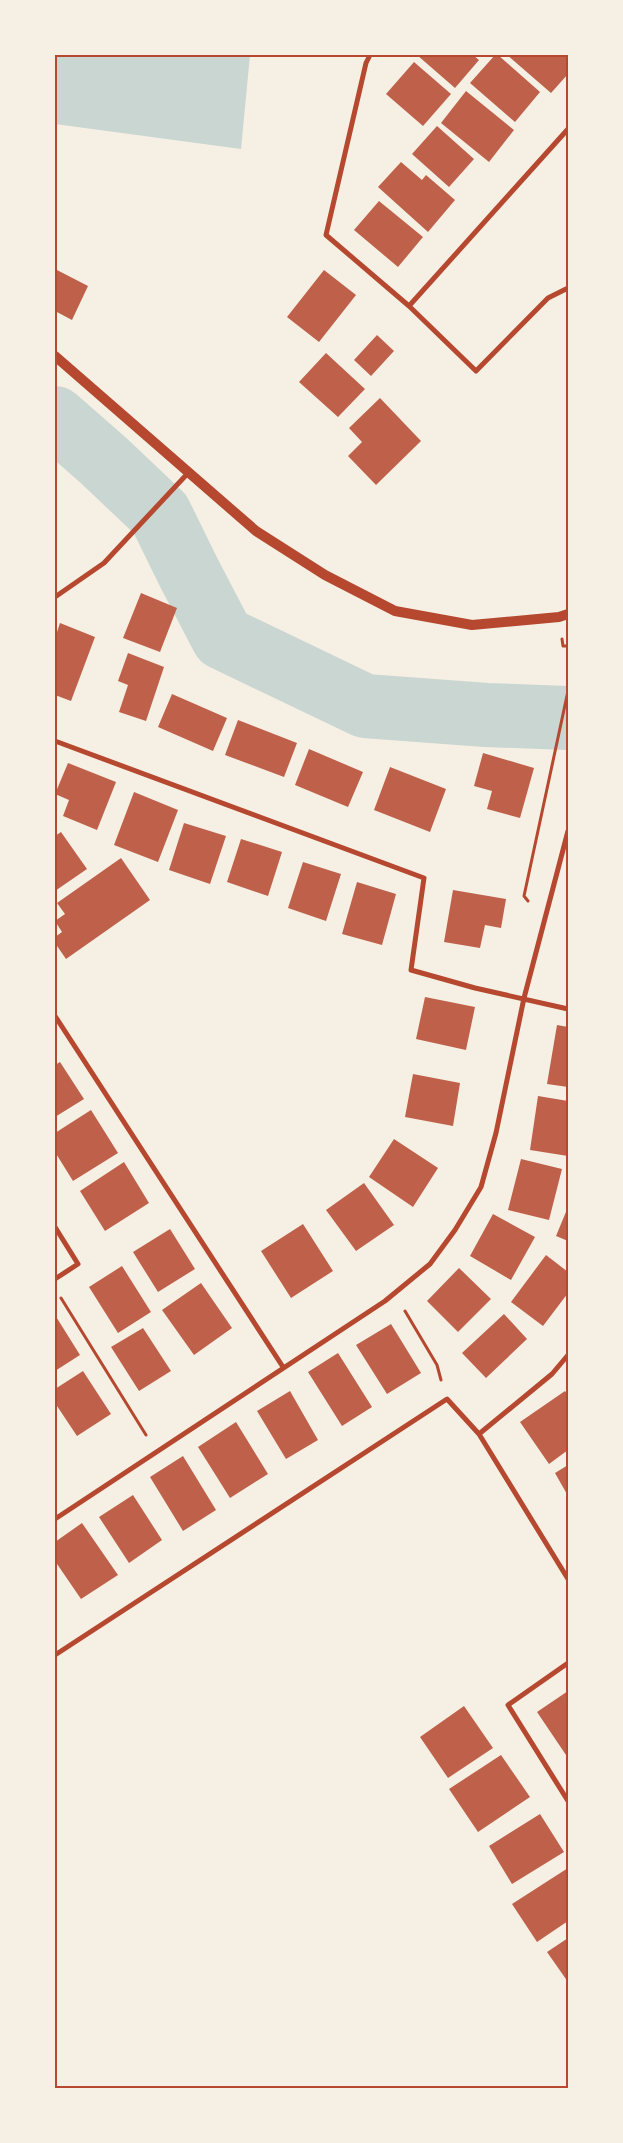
<svg xmlns="http://www.w3.org/2000/svg" width="623" height="2143" viewBox="0 0 623 2143" font-family="'Golos Text',sans-serif">
  <rect width="100%" height="100%" fill="#f6efe4"/>
  <path fill="#c9d6d2" d="M55,55H250L241,149L55,124Z"/>
  <g fill="none" stroke-linecap="round" stroke-linejoin="round">
    <path stroke="#c9d6d2" stroke-width="64" d="M55,418L103,460L160,514L189,573L223,638L365,706L486,715L568,718"/>
  </g>
  <path fill="#bf614a" d="M417,55H473L479,60L455,88Z
    M495,55H498L540,92L515,122L470,83Z
    M507,55H567L568,74L551,93Z
    M414,62L451,94L423,126L386,94Z
    M466,91L514,130L489,162L441,123Z
    M437,126L474,159L449,187L412,154Z
    M401,162L422,180L426,175L455,200L428,232L378,187Z
    M379,201L423,237L398,267L354,230Z
    M55,269L88,286L72,320L55,311Z
    M324,270L356,295L319,342L287,317Z
    M377,335L394,351L371,376L354,360Z
    M326,353L365,389L338,417L299,382Z
    M380,398L421,441L376,485L348,456L362,442L349,428Z
    M141,593L177,608L160,652L123,638Z
    M60,623L95,637L71,701L55,695V638Z
    M128,653L164,667L146,721L119,712L128,685L118,681Z
    M172,694L227,718L213,751L158,727Z
    M238,720L297,743L284,777L225,755Z
    M309,749L363,772L348,807L295,785Z
    M483,753L534,768L520,818L487,809L492,791L474,786Z
    M68,763L116,782L97,830L63,816L69,800L55,794Z
    M390,767L446,789L430,832L374,810Z
    M134,792L178,810L158,862L114,845Z
    M184,823L226,836L210,884L169,870Z
    M61,832L87,869L55,891V836Z
    M241,839L282,852L268,896L227,882Z
    M121,858L150,900L66,959L55,943V937L62,932L55,921L65,914L57,903Z
    M303,862L341,874L326,921L288,908Z
    M357,882L396,894L382,945L342,934Z
    M453,890L506,899L501,928L485,925L480,948L444,942Z
    M425,997L475,1007L466,1050L416,1039Z
    M557,1025L568,1027V1087L547,1084Z
    M60,1062L84,1099L55,1117V1065Z
    M413,1074L460,1083L453,1126L405,1117Z
    M538,1096L568,1101V1156L530,1150Z
    M91,1110L118,1153L73,1181L55,1152V1133Z
    M394,1139L438,1168L413,1207L369,1177Z
    M521,1159L562,1169L549,1220L508,1210Z
    M124,1162L149,1203L105,1231L80,1191Z
    M364,1183L394,1225L356,1251L326,1210Z
    M568,1207V1241L556,1236Z
    M493,1214L535,1237L511,1280L470,1256Z
    M303,1224L333,1271L291,1298L261,1251Z
    M170,1229L195,1269L158,1292L133,1252Z
    M546,1255L568,1272V1293L543,1326L511,1302Z
    M122,1266L151,1312L118,1333L89,1287Z
    M459,1268L491,1299L458,1332L427,1301Z
    M201,1283L232,1328L194,1355L162,1310Z
    M504,1314L527,1339L486,1378L462,1353Z
    M55,1315L80,1355L55,1371Z
    M391,1324L421,1373L387,1394L356,1345Z
    M143,1328L171,1371L139,1391L111,1347Z
    M338,1353L372,1407L342,1426L308,1372Z
    M83,1371L111,1414L77,1436L55,1403V1389Z
    M290,1391L318,1440L286,1459L257,1411Z
    M565,1391L568,1395V1450L549,1464L520,1422Z
    M236,1422L268,1474L230,1498L198,1447Z
    M183,1456L216,1510L183,1531L150,1477Z
    M568,1465V1496L555,1473Z
    M133,1495L162,1540L129,1563L99,1517Z
    M82,1523L118,1575L81,1599L55,1561V1542Z
    M568,1691V1753L566,1755L537,1712Z
    M464,1706L493,1748L448,1778L420,1737Z
    M501,1755L530,1797L478,1832L449,1789Z
    M540,1814L564,1852L512,1884L489,1846Z
    M568,1868V1921L537,1942L512,1904Z
    M568,1938V1982L547,1952Z"/>
  <g fill="none" stroke-linecap="round" stroke-linejoin="round">
    <path stroke="#b5482f" stroke-width="3" d="M562,639L563,646H568
      M528,901L524,896L568,691
      M61,1298L146,1435
      M405,1311L437,1365L441,1380"/>
    <path stroke="#b5482f" stroke-width="5" d="M370,55L366,63L326,235L409,306L476,371L548,298L568,288
      M409,306L568,129
      M55,597L104,563L189,472
      M55,741L424,878L411,970L475,988L568,1009
      M55,1016L283,1367
      M55,1227L78,1264L55,1279
      M479,1434L552,1374L568,1355
      M55,1519L385,1301L430,1264L455,1230L481,1187L496,1133L524,998L568,831
      M55,1655L447,1399L479,1434L568,1579
      M568,1663L508,1705L568,1801"/>
    <path stroke="#b5482f" stroke-width="10" d="M55,356L256,531L325,575L395,611L472,625L559,617L568,614"/>
  </g>
  <rect width="623" height="2143" fill="none" stroke="#f6efe4" stroke-width="112"/>
  <rect x="56" y="56" width="511" height="2031" fill="none" stroke="#b5482f" stroke-width="2"/>
</svg>
